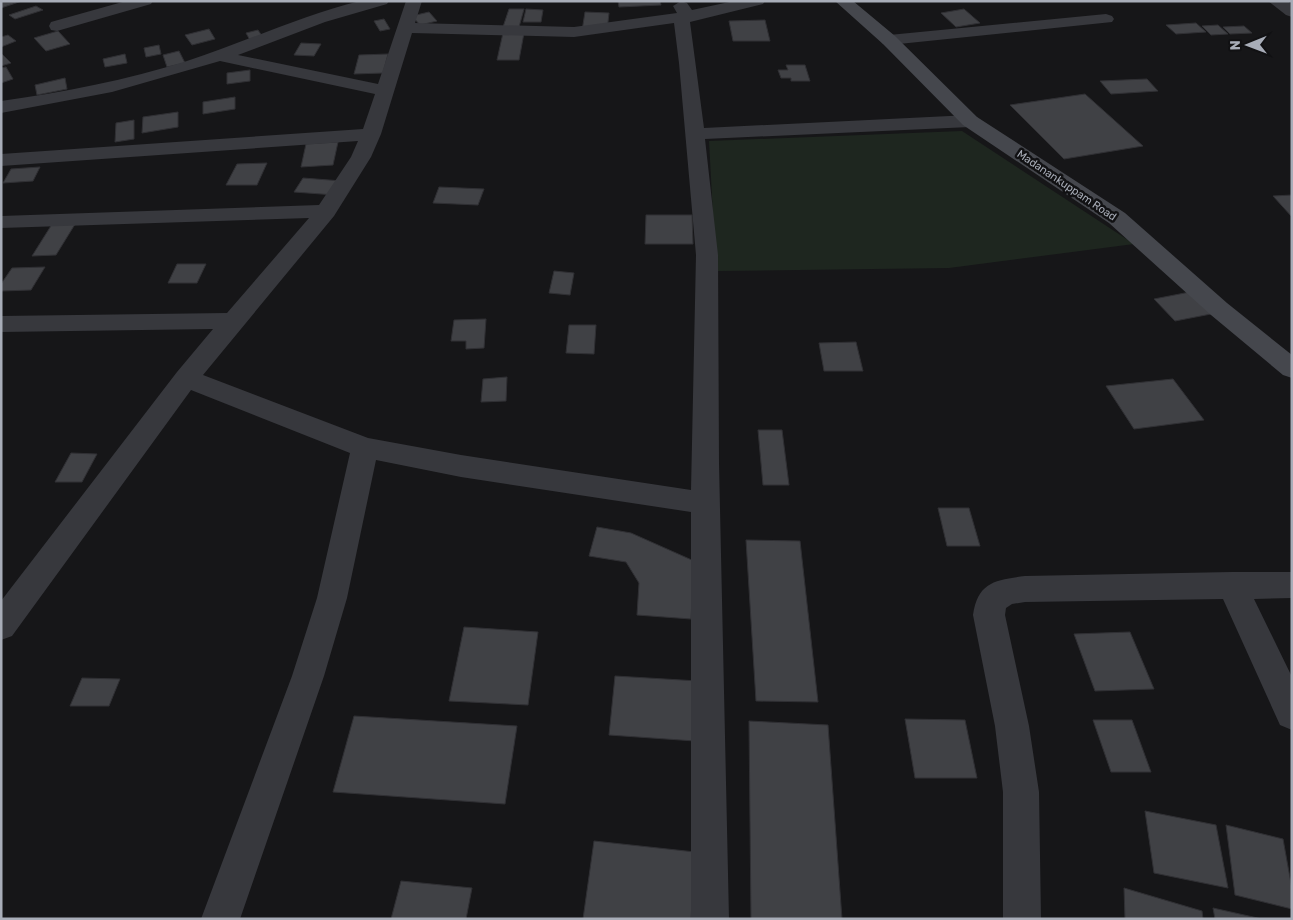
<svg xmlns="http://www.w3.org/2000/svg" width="1293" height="920" viewBox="0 0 1293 920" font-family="Rubik,sans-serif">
  <rect width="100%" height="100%" fill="#161618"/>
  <path fill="#1e261f" d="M962,131L1134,244L949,268L716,271L709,141Z"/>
  <path fill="#404145" stroke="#303034" d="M1,1H22L1,8Z
    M618,1H660L661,5L619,7Z
    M36,6L43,10L15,19L9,15Z
    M509,9H524L519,27H503Z
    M526,9L543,10L541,22H523Z
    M964,9L980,23L956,27L941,13Z
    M429,12L437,21L420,25L412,16Z
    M585,12L609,13L607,31H582Z
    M384,19L390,29L380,31L374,21Z
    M765,20L770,41H733L729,21Z
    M1196,23L1206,32L1176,34L1166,25Z
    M1218,25L1228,34L1211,35L1202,26Z
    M1244,26L1252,33L1230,34L1223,27Z
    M209,29L215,39L192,45L185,35Z
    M258,30L264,39L251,42L246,33Z
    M58,31L70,44L46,51L34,38Z
    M503,33H524L519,60H497Z
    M8,35L16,41L1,47V37Z
    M301,43L321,44L314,56L294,55Z
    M159,45L161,54L146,57L144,48Z
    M179,51L185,63L167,67L163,55Z
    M1,53L11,63L1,66Z
    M125,54L127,63L105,67L103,59Z
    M388,54L383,73L354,74L359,55Z
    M786,65H805L810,81H791V78H781L778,70H788Z
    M6,67L13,79L1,83V68Z
    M250,70V81L227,84V73Z
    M65,78L67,89L37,95L35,85Z
    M1147,79L1158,91L1111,94L1100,81Z
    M1085,94L1143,146L1064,159L1010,105Z
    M235,97V109L203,114V102Z
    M178,112V127L142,133L143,117Z
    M134,120V139L115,142L116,123Z
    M338,142L333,165L301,167L306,144Z
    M267,163L257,185H226L237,164Z
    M40,167L33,181L3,183L11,169Z
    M303,178L342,181L335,195L294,192Z
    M439,187L484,189L478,205L433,203Z
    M1292,195V217L1273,196Z
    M646,215H692L693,244H645Z
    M54,221H77L56,255L32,256Z
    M177,264H206L197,283H168Z
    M45,267L31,290L1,291V284L12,268Z
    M554,271L574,273L570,295L549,293Z
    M1190,292L1211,314L1175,321L1154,299Z
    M486,319L484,348L466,349V341H451L454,320Z
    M569,325H596L594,354L566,353Z
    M856,342L863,371H824L819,343Z
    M507,377L506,401L481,402L483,379Z
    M1173,379L1204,420L1134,429L1106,386Z
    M758,430H782L789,485H763Z
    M71,453L97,454L82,482H55Z
    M938,508H969L980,546H947Z
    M597,527L631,533L694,561L691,619L637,615L639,583L626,562L589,556Z
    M746,540L800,541L818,702L756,701Z
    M464,627L538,632L528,705L449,701Z
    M1130,632L1154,689L1095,691L1074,634Z
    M615,676L698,681L695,741L609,735Z
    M82,678L120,679L109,706H70Z
    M354,716L517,726L505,804L333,792Z
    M905,719L965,720L977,778H915Z
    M1093,720H1132L1151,772H1111Z
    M749,721L828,725L842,919H751Z
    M1145,811L1216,825L1228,888L1154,873Z
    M1226,825L1283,839L1292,889V909L1235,895Z
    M594,841L695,852L691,919H583Z
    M401,881L472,888L466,919H391Z
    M1124,888L1202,911L1203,919H1125Z
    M1213,908L1262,919H1215Z"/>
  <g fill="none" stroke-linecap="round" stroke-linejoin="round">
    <path fill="#37383d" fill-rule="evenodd" d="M126,1H153L151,4L57,31L51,30L49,26L51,22Z
      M360,1H389L387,4L325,22L238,55L378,84L406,1H422L415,23L574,27L677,13L673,6L681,1L687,3L692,10L734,1H765L763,4L690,22L704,128L970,115L977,117L980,121L977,125L970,127L705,139L718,255L719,463L729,919H691V512L461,477L376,460L347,598L324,676L240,919H201L292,676L317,598L350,453L191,390L12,636L1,640V601L177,372L213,329L1,332V316L227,313L309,218L1,228V216L319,205L351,157L358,141L1,166V154L363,129L375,94L220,61L112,92L1,113V101C64,92 127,80 187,61C245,42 300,16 360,1ZM674,23L679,63L696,255L691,490L461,455L368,438L203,375L334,216L371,157L381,134L412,33L574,37Z
      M1268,1H1287L1292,4V17L1286,15Z
      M1106,14L1112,16L1114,19L1112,22L889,45L883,44L880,40L883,36L889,35Z
      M1232,572H1292V598L1254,599L1292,677V730L1280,725L1223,599L1025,602L1012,604L1006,608L1005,615L1029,726L1039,792L1041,919H1003V792L995,726L973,615C978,582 995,580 1025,576Z"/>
    <path fill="#45474d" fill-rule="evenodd" d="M835,1H853L895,36L977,117L1125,213L1227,303L1292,355V378L1283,375L1211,315L1109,223L963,125L883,44Z"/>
  </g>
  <g text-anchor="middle" stroke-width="5" stroke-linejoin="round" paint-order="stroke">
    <g font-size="11" fill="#a8adb8" stroke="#111113">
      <text transform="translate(1067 185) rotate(34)" y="4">Madanankuppam Road</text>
    </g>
  </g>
  <rect width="1293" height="920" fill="none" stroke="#a8adb8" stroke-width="5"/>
  <g transform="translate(1248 45) rotate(269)" stroke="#111113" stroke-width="4" paint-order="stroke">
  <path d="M0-4L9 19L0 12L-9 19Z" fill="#a8adb8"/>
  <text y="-8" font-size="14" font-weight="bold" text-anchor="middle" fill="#a8adb8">N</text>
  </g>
</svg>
